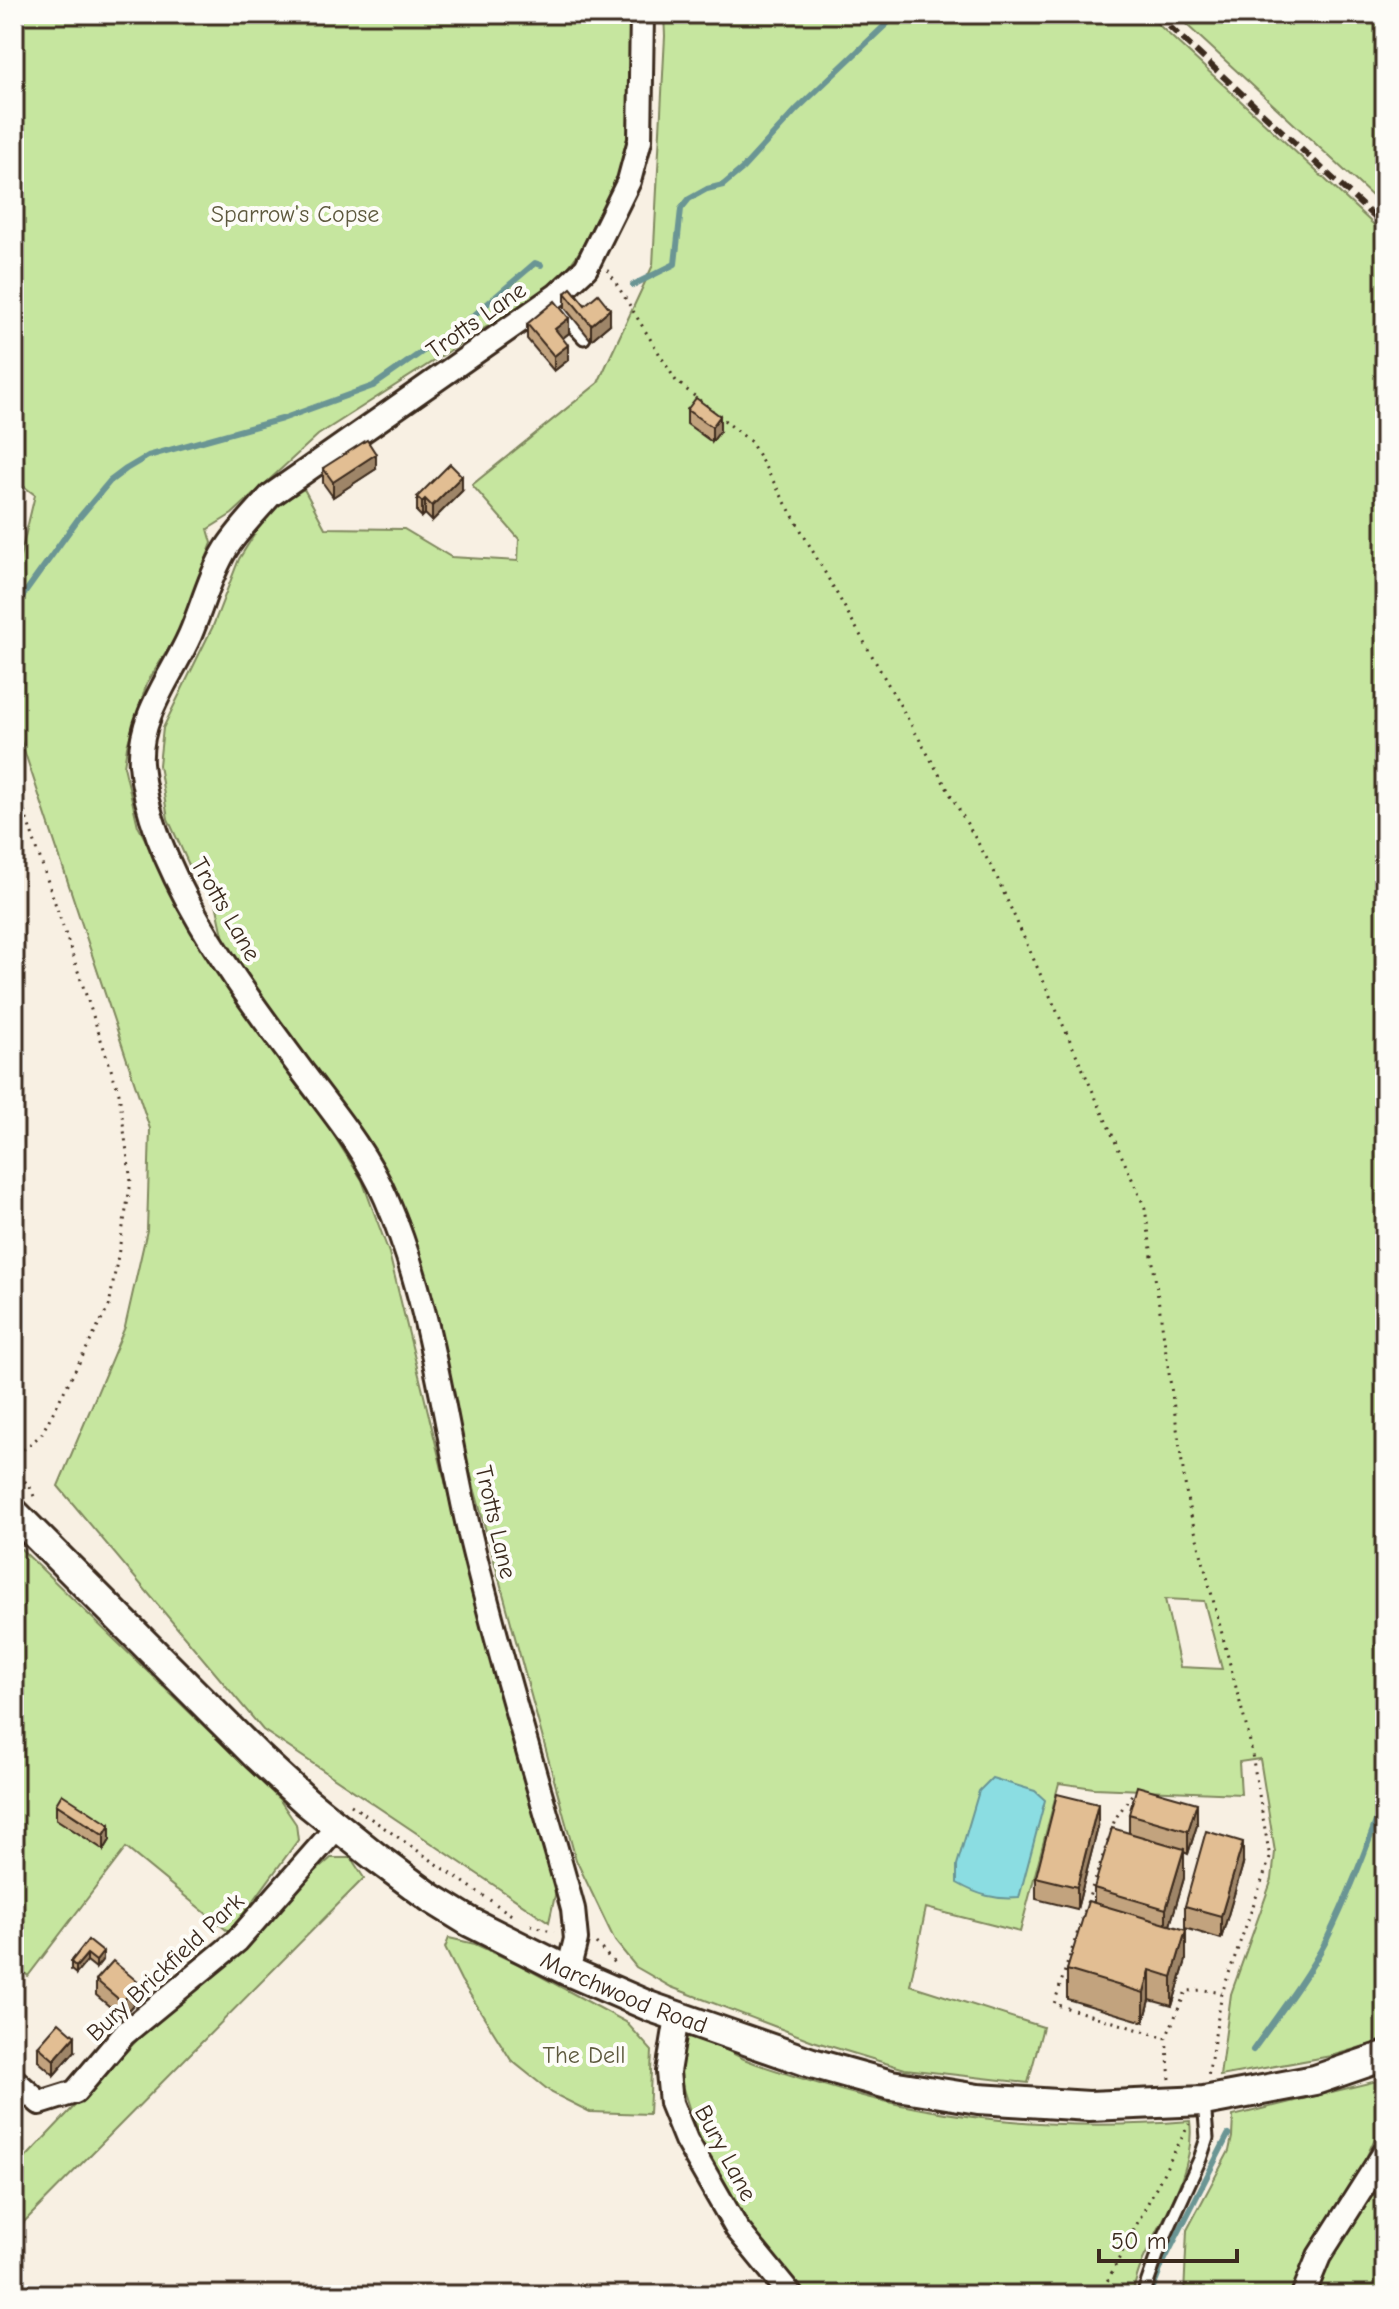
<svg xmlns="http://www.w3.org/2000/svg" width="1399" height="2309" viewBox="0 0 1399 2309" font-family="'Comic Neue',sans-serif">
  <rect width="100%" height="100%" fill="#f8f0e3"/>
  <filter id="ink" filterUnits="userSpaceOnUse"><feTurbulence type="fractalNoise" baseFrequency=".0125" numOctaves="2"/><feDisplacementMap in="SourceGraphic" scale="16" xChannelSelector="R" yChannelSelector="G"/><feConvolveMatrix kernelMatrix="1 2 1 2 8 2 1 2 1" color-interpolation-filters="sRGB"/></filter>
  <g filter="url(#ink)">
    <path fill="#c6e69f" stroke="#80885e" stroke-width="2" fill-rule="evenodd" d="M14,14H632L628,133L621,170L580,251L564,273L549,287L318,435L232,514L208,529L212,543L177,635L147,683L127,746L124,766L138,826L206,955L314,1104L362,1180L389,1253L456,1526L556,1891L549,1922L263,1730L58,1486L125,1327L147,1230L150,1129L14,720V572L17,570L35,495L14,479Z
      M664,14H1147L1385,235V2040L1331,2056L1220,2076L1231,1994L1272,1879L1275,1852L1260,1759L1239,1762L1241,1794L1094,1788L1059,1783L1020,1932L926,1908L910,1985L1043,2027L1028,2083L905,2069L813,2041L671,1987L636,1967L615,1941L576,1860L472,1480L409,1220L386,1174L226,949L216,903L189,865L168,819L159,765L163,728L213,626L239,559L269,511L304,489L325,528L404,529L451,557L518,561L519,539L472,485L598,383L653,265L665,36ZM1165,1599L1204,1601L1222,1669L1180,1667Z
      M1175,14H1385V208Z
      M14,1542L279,1799L296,1824L298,1840L230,1933L126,1848L28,1976L14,1963Z
      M331,1858H351L364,1878L14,2232V2170L158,2018L233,1955L308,1878Z
      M449,1938L475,1944L518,1964L626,2022L652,2051L649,2114L590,2112L552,2093L511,2060L461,1980L445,1948Z
      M688,2034C708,2038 726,2051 744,2059C768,2069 795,2076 820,2084C939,2121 1066,2131 1190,2121C1196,2169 1163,2217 1143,2260C1138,2271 1135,2283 1132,2295H808C749,2245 706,2166 684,2092C679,2077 678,2060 675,2044Z
      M1385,2079V2116L1367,2156L1316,2250L1296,2295H1184L1187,2230L1229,2151L1232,2137L1233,2116Z
      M1385,2173V2295H1317L1331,2258Z"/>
    <path fill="#8bdde2" stroke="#6b9594" stroke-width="2" d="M992,1778L1035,1791L1045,1800L1019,1898C995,1900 978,1895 957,1883V1865L979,1791Z"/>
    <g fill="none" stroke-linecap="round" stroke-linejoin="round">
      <path stroke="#6b9594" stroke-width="6" d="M633,285L675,264L681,209L689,199L707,189L723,185L742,169L797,109L897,14
        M14,608L78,519L110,481L126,469L148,456L282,419L373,386L472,317L535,263L541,265
        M1253,2050C1278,2015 1306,1979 1326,1941C1349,1895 1368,1845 1385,1796
        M1150,2295L1161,2267L1228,2135"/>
      <defs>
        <path id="service" d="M561,313L584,338
          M1143,2295L1161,2244L1200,2159L1207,2138L1204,2102"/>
        <path id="minor" d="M568,1971L576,1939L573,1909C539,1785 500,1661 470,1535C444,1423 432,1304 386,1198C366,1152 335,1115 305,1075C244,993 149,869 141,764C138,716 172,676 190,635C202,607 210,575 226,549C238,530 255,513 270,496L557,295L586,268L629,181L640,140L642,14
          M677,2017L668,2072L671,2103L686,2140L737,2229L791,2295
          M14,2080L40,2103L75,2092L124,2034L237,1941L338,1826
          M1303,2295L1319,2256L1385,2152"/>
        <g id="tertiary">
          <path id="s1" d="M14,1513L257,1756L307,1802L377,1858L431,1898L470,1922L568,1971L651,2007L812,2063L891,2085L978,2099L1089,2106L1204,2101L1315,2080L1385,2056"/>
        </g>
      </defs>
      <use href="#service" stroke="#3b2a1e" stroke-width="17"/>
      <use href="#minor" stroke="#3b2a1e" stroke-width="28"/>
      <use href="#tertiary" stroke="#3b2a1e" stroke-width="34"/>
      <path stroke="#3b2a1e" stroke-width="3" stroke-dasharray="2 6" stroke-linecap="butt" d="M608,270L676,381L751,442L995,873L1145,1208L1188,1504L1249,1737L1270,1858L1222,1993L1208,2077
        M14,781L119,1093L131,1182L109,1306L41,1435L14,1457
        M14,1469L30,1487L36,1501
        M351,1805L513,1916
        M1111,1831L1115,1819L1135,1790
        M1087,1903L1109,1838
        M1085,1910L1054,2004L1166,2038
        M531,1925L554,1932
        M596,1943L615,1964
        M1170,2079L1166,2038L1186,1991L1204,1990L1222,1993
        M1100,2295L1189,2124"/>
      <use href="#service" stroke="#fdfcf7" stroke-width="11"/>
      <use href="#minor" stroke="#fdfcf7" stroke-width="22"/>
      <use href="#tertiary" stroke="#fdfcf7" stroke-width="28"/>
      <path stroke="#3b2a1e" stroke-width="6" stroke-dasharray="12 6" stroke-linecap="butt" d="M1156,14L1385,227"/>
    </g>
    <path fill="#c2a37e" stroke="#3b2a1e" stroke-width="2" d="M565,293L585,305L610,324L591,340L565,308Z
      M527,324L569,333L563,338L568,360L554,371L527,339Z
      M687,410L720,431L712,442L687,424Z
      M323,468L376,469L333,497L323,483Z
      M462,491L432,521L425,514L422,517L417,512V497Z
      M56,1804L110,1840L104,1850L56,1819Z
      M1129,1814L1197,1825L1188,1854L1184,1852V1878L1170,1925L1186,1960L1172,2006L1150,2000L1144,2022L1067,1999V1970L1094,1903V1888L1129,1833Z
      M1098,1827L1077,1909L1036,1899V1877Z
      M1243,1864L1221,1939L1185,1928V1906Z
      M88,1940L103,1959L96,1968L87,1961L76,1974L71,1970V1962Z
      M96,1980L139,1998L122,2017L96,1995Z
      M38,2046L75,2051L54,2075L38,2061Z"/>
    <path fill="#9e8567" stroke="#3b2a1e" stroke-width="2" d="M610,309V324L591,340V325Z
      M569,318V333L555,344V329Z
      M568,345V360L554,371V356Z
      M720,416V431L712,442V427Z
      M376,454V469L333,497V482Z
      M462,476V491L432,521V506Z
      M425,499V514L422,517V502Z
      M1197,1803V1825L1188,1854V1831Z
      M1098,1804V1827L1077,1909V1887Z
      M110,1825V1840L104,1850V1835Z
      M1243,1842V1864L1221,1939V1916Z
      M1184,1849V1878L1166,1939V1909Z
      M1186,1930V1960L1172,2006V1977Z
      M103,1952V1959L96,1968V1961Z
      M87,1954V1961L76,1974V1967Z
      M1150,1970V2000L1144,2022V1993Z
      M139,1983V1998L122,2017V2002Z
      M75,2036V2051L54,2075V2060Z
      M22,2107V2122L14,2132V2117Z"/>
    <path fill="#e2be93" stroke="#3b2a1e" stroke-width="2" d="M571,288L585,305L598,294L610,309L591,325L565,293Z
      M555,301L569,318L555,329L568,345L554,356L527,324Z
      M696,398L720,416L712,427L687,410Z
      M367,440L376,454L333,482L323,468Z
      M450,464L462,476L432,506L425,499L422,502L417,497Z
      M1137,1786L1197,1803L1188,1831L1129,1814Z
      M62,1794L110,1825L104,1835L56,1804Z
      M1057,1794L1098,1804L1077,1887L1036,1877Z
      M1112,1828L1184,1849L1166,1909L1094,1888Z
      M1206,1831L1243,1842L1221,1916L1185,1906Z
      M1088,1901L1186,1930L1172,1977L1150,1970L1144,1993L1067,1970Z
      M88,1940L103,1952L96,1961L87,1954L76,1967L71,1962Z
      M113,1961L139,1983L122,2002L96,1980Z
      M59,2022L75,2036L54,2060L38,2046Z
      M14,2101L22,2107L14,2117Z"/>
  </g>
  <g text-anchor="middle" stroke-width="8" stroke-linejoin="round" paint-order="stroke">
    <g font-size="24" fill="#5e593e" stroke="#fdfcf7">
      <text x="295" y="222">Sparrow's Copse</text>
      <text x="584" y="2063">The Dell</text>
    </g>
    <g font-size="24" fill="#3b2a1e" stroke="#fdfcf7">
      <text transform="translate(476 320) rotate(-35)" y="8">Trotts Lane</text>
      <text transform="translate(226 909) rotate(60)" y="8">Trotts Lane</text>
      <text transform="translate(496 1522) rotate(77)" y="8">Trotts Lane</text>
      <text transform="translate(165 1967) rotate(-43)" y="8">Bury Brickfield Park</text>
      <text dy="8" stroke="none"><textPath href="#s1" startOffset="784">Marchwood Road</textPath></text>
      <text transform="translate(726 2153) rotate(62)" y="8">Bury Lane</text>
    </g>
  </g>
  <rect width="1399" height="2309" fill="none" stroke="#fdfcf7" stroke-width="48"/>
  <rect x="24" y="24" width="1351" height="2261" fill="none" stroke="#3b2a1e" stroke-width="3" filter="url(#ink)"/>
  <path d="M1099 2249v12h138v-12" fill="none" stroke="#3b2a1e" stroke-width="4"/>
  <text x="1111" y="2249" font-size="24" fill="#3b2a1e" stroke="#fdfcf7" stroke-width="6" paint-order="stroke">50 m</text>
</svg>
